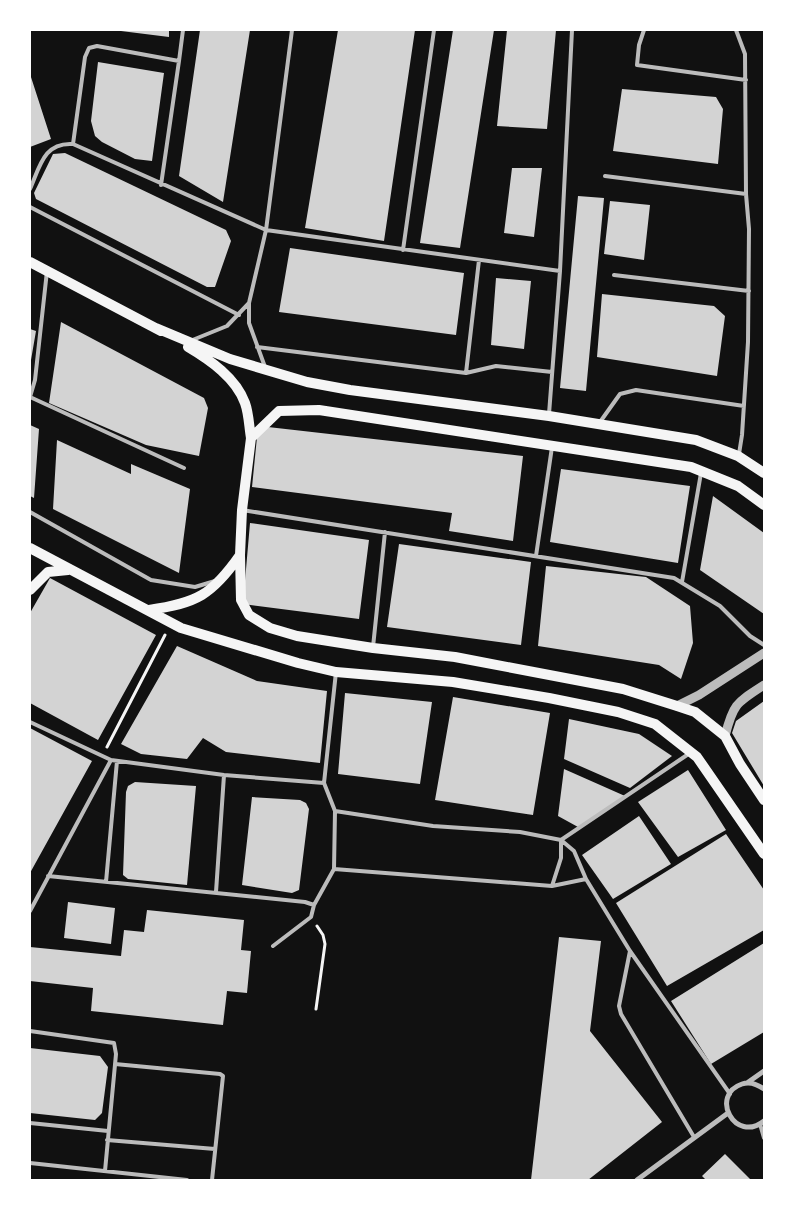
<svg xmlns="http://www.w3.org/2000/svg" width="794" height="1210" viewBox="0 0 794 1210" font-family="Lora,serif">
  <rect width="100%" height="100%" fill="#111"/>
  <path fill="#d3d3d3" d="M113,30H169V37Z
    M200,30H250L223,202L179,176Z
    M338,30H415L384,241L305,228Z
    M453,30H494L460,248L420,243Z
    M507,30H556L547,129L497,126Z
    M98,62L164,73L152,161L135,159L102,142L95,136L91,121Z
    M30,74L51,139L30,147Z
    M622,89L716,97L723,109L718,164L613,151Z
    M65,153L226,230L231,241L215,287H207L36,199L34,193L53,154Z
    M512,168H542L534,237L504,233Z
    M578,196L604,198L586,391L560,388Z
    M610,201L650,205L644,260L604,254Z
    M290,248L464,273L456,335L279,312Z
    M496,278L531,281L524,349L491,345Z
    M602,294L714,306L725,316L717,376L597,357Z
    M61,322L204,398L208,408L199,456L146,445L49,403Z
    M30,329L36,331L31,360H30Z
    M30,425L39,429L34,498L30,496Z
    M268,427L523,456L513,541L449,531L452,513L252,487L257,437Z
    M57,440L131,474V464L190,489L179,573L53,509Z
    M561,469L690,486L678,563L550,542Z
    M713,496L764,533V614L700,570Z
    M250,523L369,540L359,619L243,604Z
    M399,544L531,562L521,645L387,627Z
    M546,566L646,577L690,606L693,643L681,679L659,665L538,646Z
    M50,578L156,635L98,740L30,703V613Z
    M177,646L257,681L327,691L320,763L226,752L203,738L187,759L141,754L121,744Z
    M345,693L432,702L420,784L338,774Z
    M453,697L550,713L533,815L435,800Z
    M764,701V786L732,733L736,721Z
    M569,719L639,734L672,756L630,788L564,759Z
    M30,728L92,761L30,873Z
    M564,769L625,796L578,827L558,816Z
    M688,770L726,830L678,857L638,802Z
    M135,782L196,786L187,885L128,879L123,875L126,792L128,786Z
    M252,797L300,800L306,803L309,809L299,890L292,893L242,885Z
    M639,816L671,864L613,899L582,855Z
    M726,834L764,890V930L667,986L616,903Z
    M68,902L115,908L111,944L64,938Z
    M147,910L244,920L241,950L251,951L247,993L227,991L223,1025L91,1011L93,988L30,981V947L121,956L124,930L144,932Z
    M559,937L601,941L590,1031L662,1122L588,1180H531Z
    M764,943V1032L711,1064L671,1001Z
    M30,1048L100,1056L108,1067L102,1113L95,1120L30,1113Z
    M725,1154L751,1180H706L702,1176Z"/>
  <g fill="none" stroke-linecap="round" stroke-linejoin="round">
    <path stroke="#f5f5f5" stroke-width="3" d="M107,747L165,635
      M316,1009L325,944L323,935L317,926"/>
    <path stroke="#bcbcbc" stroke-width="4" d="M644,30L639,45L637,65L746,80
      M736,30L745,54L746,194L749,229L748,342L742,435L739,454
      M179,61L183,30
      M73,144L85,57L89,48L97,46L179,61L161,185
      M605,176L746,194
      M30,189C40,166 44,142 73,144L266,230L560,271
      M30,207L239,315
      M403,250L434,30
      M614,275L749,291
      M190,341L227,326L249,303
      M257,347L466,373L496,366L552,372
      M265,367L249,323V303L266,230L292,30
      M466,373L479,260
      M30,397L184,468
      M30,397L35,380L47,271
      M549,414L560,271L572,30
      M600,422L620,394L636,390L744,406
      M242,510L674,578L720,606L750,636L764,645
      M30,512L151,580L195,587L215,581
      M536,556L552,447
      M682,582L701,473
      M373,647L385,532
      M336,672L324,783L335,811L334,869L552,886L586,879
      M30,722L111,760L224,775L324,783
      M335,811L433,826L520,832L561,840L574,851L586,879L630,951L730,1094
      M561,840L690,753
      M48,876L305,902L314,905L334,869
      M106,882L117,761
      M552,886L561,858V840
      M216,892L224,775
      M30,911L111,760
      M273,946L311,917L314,905
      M630,951L619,1006L621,1014L694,1137
      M30,1031L114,1043L116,1054L105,1171
      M115,1064L220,1074L223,1076L212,1180
      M30,1123L108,1131
      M760,1124L764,1138
      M107,1140L215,1149
      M30,1163L187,1180"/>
    <path stroke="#bcbcbc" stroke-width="5" d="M747,1083L764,1071
      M764,1089C757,1084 750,1081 742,1084C709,1095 735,1144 764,1121
      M637,1180L728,1113"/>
    <path stroke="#bcbcbc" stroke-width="9" d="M677,706L699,695L764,653
      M725,736C733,704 736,703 764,685"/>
    <path stroke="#f5f5f5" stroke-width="10" d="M30,262L161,331
      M156,328L230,359L307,382L350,390L549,416L696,440L738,456L764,473
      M188,347C210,360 236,378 245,403C249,414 249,427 251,438
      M764,505L738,486L691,467L319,410L279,411L251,438L242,510L240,555L241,600L249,615L270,628L297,636L373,648L455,657L623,689L677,706L695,712L725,736L740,764L764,800
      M30,548L181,628L298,663L336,672L453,682L549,698L618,712L655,724L697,757L764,854
      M30,590L48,572L68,570
      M149,610C197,603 212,595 240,555"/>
  </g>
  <rect width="794" height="1210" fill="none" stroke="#ffffff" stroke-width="62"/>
</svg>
